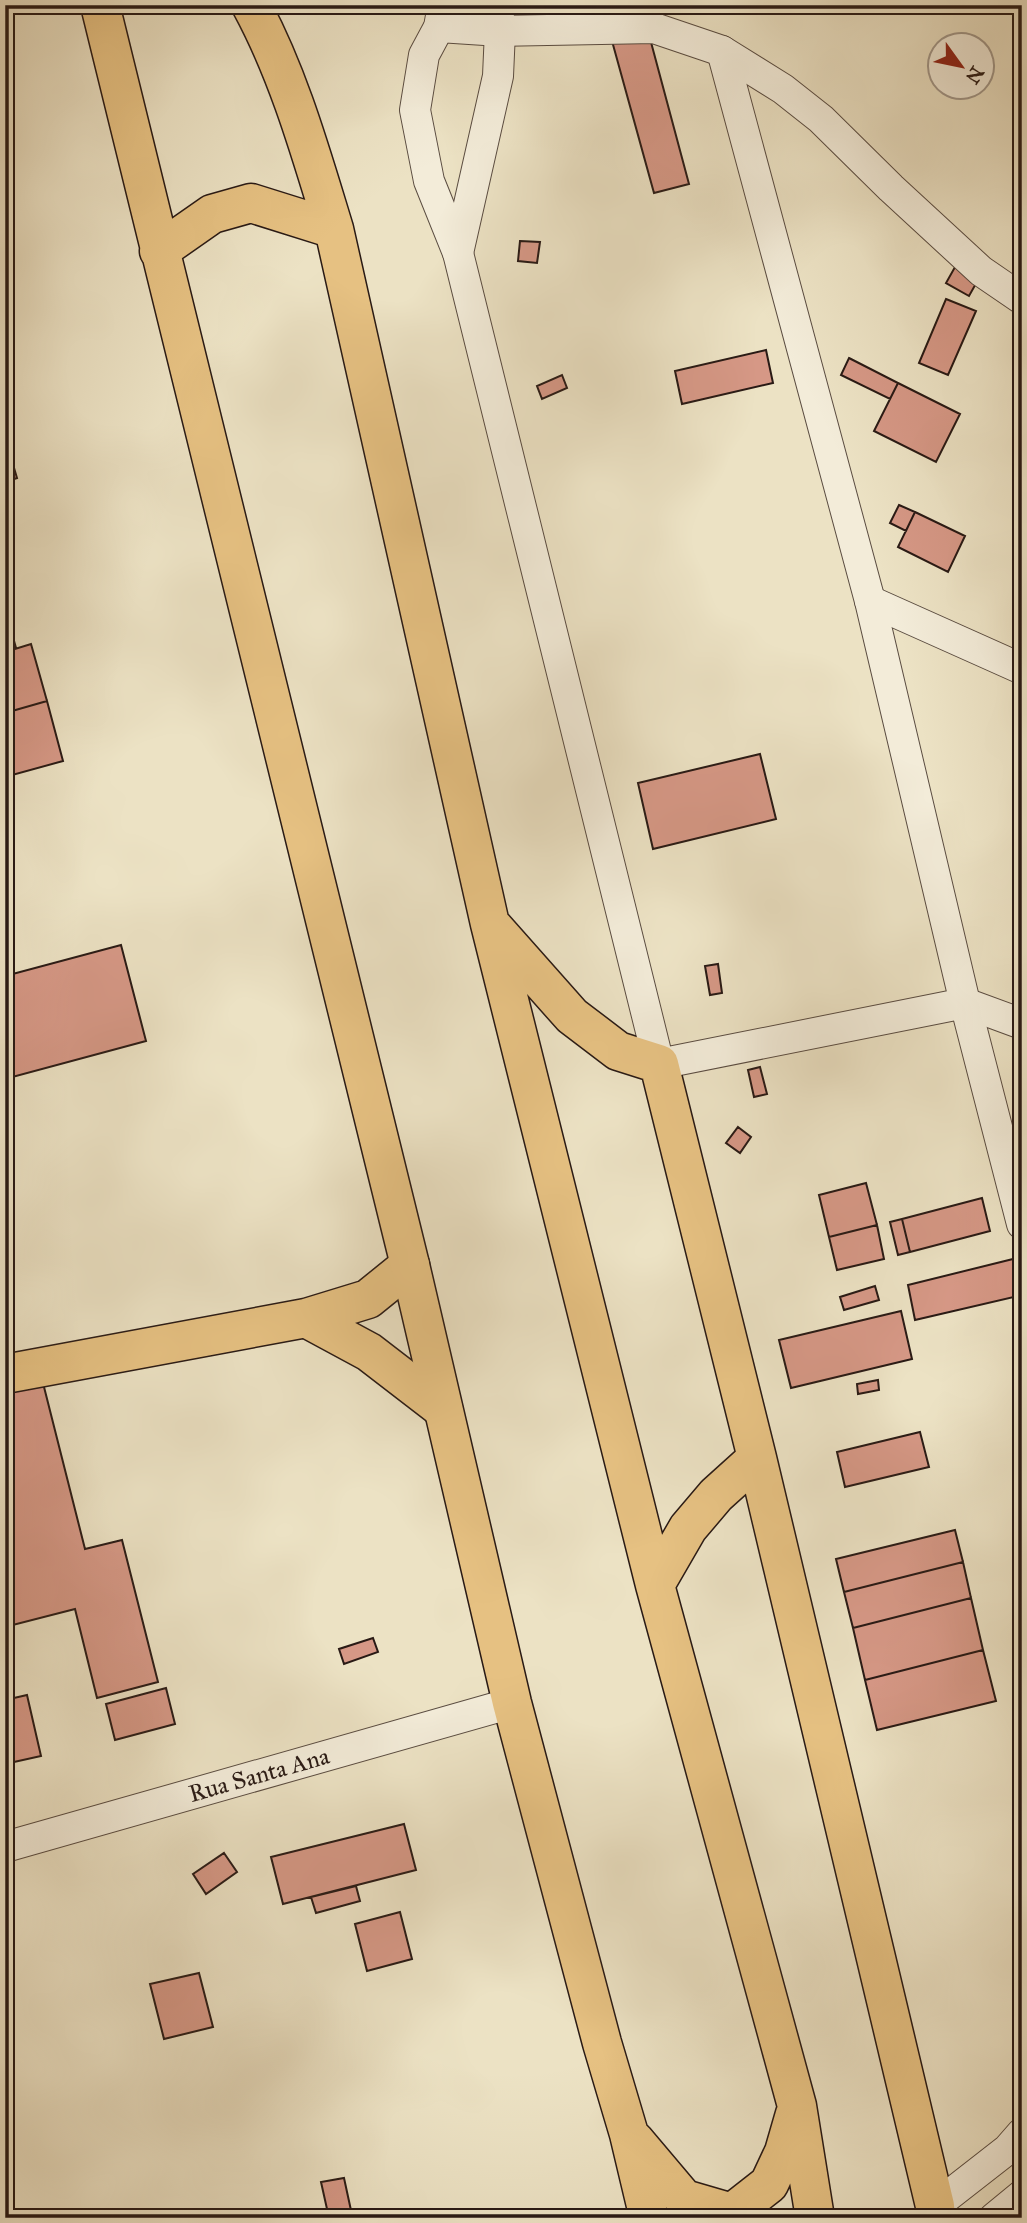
<svg xmlns="http://www.w3.org/2000/svg" width="1027" height="2223" viewBox="0 0 1027 2223" font-family="'IM FELL Great Primer',serif">
  <rect width="100%" height="100%" fill="#ece2c4"/>
  <filter id="stains"><feTurbulence type="fractalNoise" baseFrequency=".00286" numOctaves="4"/><feColorMatrix values="0 0 0 0 .2 0 0 0 0 .09 0 0 0 0 .02 0 0 0 .5 -.17"/></filter>
  <radialGradient id="worn" r=".72"><stop offset=".6" stop-color="#630" stop-opacity="0"/><stop offset="1" stop-color="#630" stop-opacity=".3"/></radialGradient>
  <path fill="#d69886" stroke="#291a15" stroke-width="2" d="M648,31L689,184L654,193L612,41Z
    M5,215L12,238L5,240Z
    M520,241L540,242L537,263L518,261Z
    M955,267L978,280L969,296L946,283Z
    M946,299L976,311L948,375L919,363Z
    M766,350L773,383L682,404L675,371Z
    M849,358L898,383L890,399L841,375Z
    M562,375L567,388L542,399L537,386Z
    M898,383L960,414L936,462L874,431Z
    M5,437L17,478L5,482Z
    M899,505L915,512L906,531L890,523Z
    M915,512L965,536L948,572L898,547Z
    M5,609L16,648L5,652Z
    M31,644L47,701L5,713V652Z
    M47,701L63,761L5,777V713Z
    M760,754L776,819L653,849L638,783Z
    M121,945L146,1041L5,1079V976Z
    M718,964L722,993L710,995L705,966Z
    M760,1067L767,1094L754,1097L748,1070Z
    M738,1127L751,1137L740,1153L726,1143Z
    M866,1183L877,1225L829,1237L819,1195Z
    M982,1198L990,1231L910,1252L902,1219Z
    M902,1219L910,1252L898,1255L890,1222Z
    M877,1225L884,1259L837,1270L829,1237Z
    M1013,1259L1022,1295L915,1320L908,1285Z
    M875,1286L879,1300L844,1310L840,1297Z
    M901,1311L912,1359L791,1388L779,1340Z
    M878,1380L879,1390L858,1394L857,1384Z
    M43,1383L85,1549L122,1540L158,1682L97,1698L75,1609L5,1627V1393Z
    M920,1432L929,1467L845,1487L837,1452Z
    M955,1530L963,1562L844,1592L836,1559Z
    M963,1562L971,1598L853,1628L844,1592Z
    M971,1598L983,1650L865,1680L853,1628Z
    M373,1638L378,1652L344,1664L339,1649Z
    M983,1650L996,1701L877,1730L865,1680Z
    M166,1688L175,1724L115,1740L106,1704Z
    M27,1695L41,1756L5,1764V1700Z
    M404,1824L416,1870L283,1904L271,1857Z
    M224,1853L237,1872L206,1894L193,1874Z
    M356,1886L360,1901L316,1913L311,1897Z
    M400,1912L412,1959L367,1971L355,1924Z
    M199,1973L213,2027L164,2039L150,1984Z
    M344,2178L352,2215L329,2218L321,2182Z"/>
  <g fill="none" stroke-linecap="round" stroke-linejoin="round">
    <defs>
      <g id="minor">
        <path d="M443,5L439,27L424,55L415,110L429,181L458,253L659,1064L965,1003L1022,1024"/>
        <path d="M439,27L500,31L654,28L722,51L783,89L821,119L891,188L981,271L1022,299"/>
        <path d="M722,51L870,601L965,1003L1022,1224"/>
        <path d="M458,253L498,76L500,31L498,5"/>
        <path d="M870,601L1022,669"/>
        <path id="s1" d="M5,1847L512,1703"/>
        <path d="M935,2206L1008,2149L1022,2133"/>
        <path d="M994,2218L1022,2195"/>
      </g>
      <path id="primary" d="M306,1318L369,1352L443,1409
        M5,1374L306,1318L368,1299L410,1265"/>
      <path id="trunk" d="M100,5L410,1265L512,1703L602,2043L629,2134L649,2218
        M251,5C289,75 311,154 334,229L490,924L655,1585L797,2106L815,2218
        M159,251L212,214L251,203L334,229
        M494,928L572,1016L618,1051L659,1064L757,1458L935,2206L936,2218
        M655,1585L688,1528L716,1495L757,1458
        M635,2141L684,2199L732,2213L769,2184L784,2152L795,2114"/>
    </defs>
    <use href="#minor" stroke="#5a4c41" stroke-width="32"/>
    <use href="#primary" stroke="#291a15" stroke-width="41"/>
    <use href="#trunk" stroke="#291a15" stroke-width="41"/>
    <use href="#minor" stroke="#f3ecd9" stroke-width="30"/>
    <use href="#primary" stroke="#e6c182" stroke-width="38"/>
    <use href="#trunk" stroke="#e6c182" stroke-width="38"/>
  </g>
  <g text-anchor="middle" stroke-width="7" stroke-linejoin="round" paint-order="stroke">
    <g font-size="24" fill="#291a15" stroke="#f3ecd9">
      <text dy="8" stroke="none"><textPath href="#s1" startOffset="264">Rua Santa Ana</textPath></text>
    </g>
  </g>
  <rect width="1027" height="2223" fill="none" stroke="#ece2c4" stroke-width="28"/>
  <rect x="7" y="7" width="1013" height="2209" fill="none" stroke="#291a15" stroke-width="3.5"/>
  <rect x="14" y="14" width="999" height="2195" fill="none" stroke="#291a15" stroke-width="2"/>
  <g transform="translate(961 66) rotate(123)"><circle r="33" fill="#f3ecd9" stroke="#a2988b" stroke-width="2"/>
  <path d="M0-5L12 26L0 18L-12 26Z" fill="#8f2418"/>
  <text y="-10" font-size="19" font-weight="bold" text-anchor="middle" fill="#291a15">N</text>
  </g>
  <rect width="100%" height="100%" filter="url(#stains)"/>
  <rect width="100%" height="100%" fill="url(#worn)"/>
</svg>
